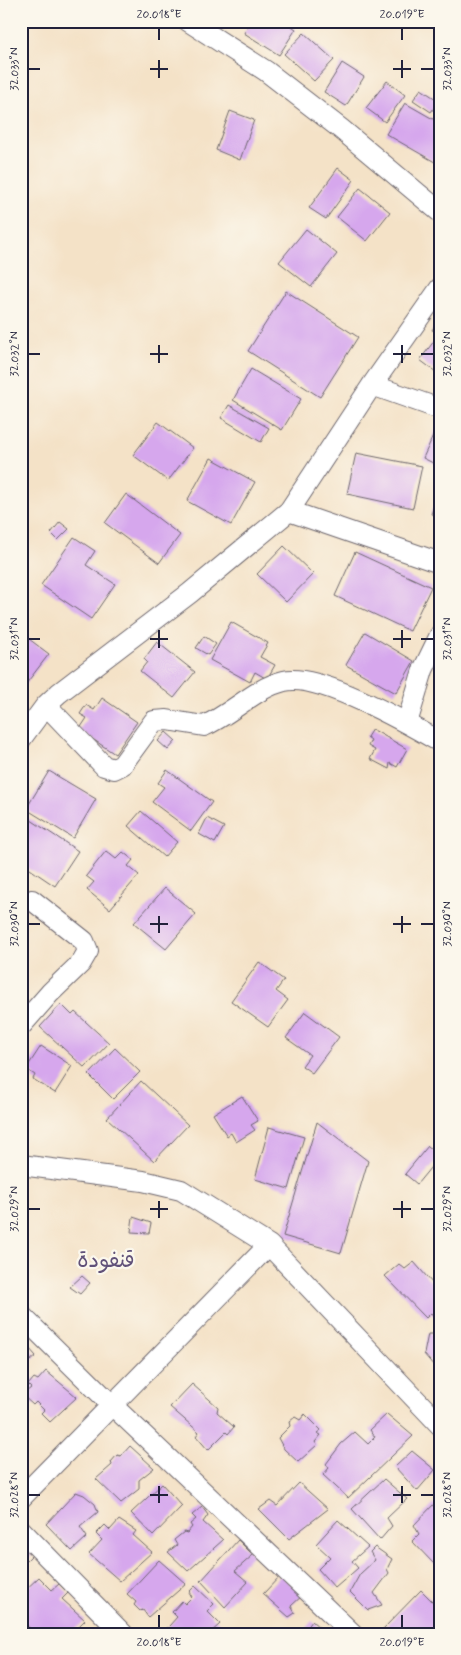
<svg xmlns="http://www.w3.org/2000/svg" width="461" height="1655" viewBox="0 0 461 1655" font-family="Mynerve,'Playpen Sans Arabic',sans-serif">
  <rect width="100%" height="100%" fill="#fbf7ec"/>
  <filter id="ink" filterUnits="userSpaceOnUse"><feTurbulence type="fractalNoise" baseFrequency=".02" numOctaves="2"/><feDisplacementMap in="SourceGraphic" scale="10" xChannelSelector="R" yChannelSelector="G"/><feConvolveMatrix kernelMatrix="1 2 1 2 8 2 1 2 1" color-interpolation-filters="sRGB"/></filter>
  <filter id="wash" filterUnits="userSpaceOnUse"><feTurbulence type="fractalNoise" baseFrequency=".0096" numOctaves="4" result="noise"/><feDisplacementMap in="SourceGraphic" scale="20" xChannelSelector="R" yChannelSelector="G"/><feGaussianBlur stdDeviation="1.12" result="paint"/><feColorMatrix in="noise" values="0 0 0 0 0 0 0 0 0 0 0 0 0 0 0 0 0 1.4 0 .05"/><feComposite in="paint" operator="in"/></filter>
  <g filter="url(#wash)">
    <rect width="100%" height="100%" fill="#f4e2c7"/>
    <g id="blocks">
      <path fill="#d6a7ed" d="M251,21H284L296,29L279,55L244,33Z
        M304,33L334,60L314,81L284,54Z
        M342,63L364,77L346,106L324,92Z
        M387,81L405,95L385,122L366,108Z
        M421,89L439,101L431,112L413,100Z
        M405,103L440,123V165L386,134Z
        M230,111L254,120L240,160L216,150Z
        M338,168L354,180L326,219L309,208Z
        M360,188L390,212L367,241L337,217Z
        M306,229L337,254L311,287L279,262Z
        M286,291L358,337L320,397L248,351Z
        M440,317V334L432,330Z
        M437,337L440,339V375L420,360Z
        M251,369L301,399L282,430L233,400Z
        M229,405L269,428L261,442L221,418Z
        M440,421V464L439,466L423,458Z
        M158,422L193,448L168,481L133,455Z
        M356,453L422,466L413,508L347,494Z
        M211,458L255,482L231,525L187,501Z
        M440,488V517L431,514Z
        M126,494L180,535L159,563L105,523Z
        M60,522L69,529L58,540L51,533Z
        M74,537L95,551L86,565L115,584L91,619L41,585Z
        M284,546L313,574L286,602L257,574Z
        M355,552L431,587L410,631L335,596Z
        M231,622L268,643L260,657L275,665L267,679L255,672L250,682L210,660Z
        M365,632L414,661L396,693L346,665Z
        M21,633L49,654L22,689L21,688Z
        M204,636L216,644L208,655L196,648Z
        M157,642L195,672L174,698L140,671L147,662L144,659Z
        M102,698L137,722L115,754L79,730L87,718L80,714L86,705L94,710Z
        M372,729L407,749L397,767L390,763L389,769L370,759L375,750L368,746L371,740L367,737Z
        M166,732L176,741L168,750L158,741Z
        M167,770L212,802L191,831L152,802L164,787L158,783Z
        M49,771L96,799L73,838L26,809Z
        M141,811L177,842L164,857L128,826Z
        M22,814L78,851L55,886L21,863Z
        M207,818L224,827L215,843L199,834Z
        M106,851L116,859L123,852L133,860L128,866L139,875L110,909L87,890L94,882L86,876Z
        M165,888L196,914L166,949L134,923Z
        M259,962L284,980L276,991L288,1000L268,1027L231,1001Z
        M61,1004L72,1015L75,1012L109,1043L85,1068L40,1027Z
        M305,1012L339,1037L312,1073L302,1066L310,1055L286,1038Z
        M41,1046L72,1066L55,1093L33,1079L35,1075L26,1069Z
        M115,1048L140,1072L113,1099L89,1075Z
        M141,1081L188,1125L154,1161L107,1118Z
        M242,1096L258,1121L251,1125L255,1130L236,1142L231,1133L227,1136L213,1114Z
        M317,1122L368,1161L341,1253L283,1236Z
        M269,1127L304,1137L289,1189L255,1179Z
        M428,1146L440,1156L417,1184L405,1174Z
        M133,1217L151,1223L149,1233L131,1232Z
        M414,1262L440,1292V1323L431,1313L426,1318L385,1276L399,1264L405,1269Z
        M82,1276L90,1283L80,1294L70,1287Z
        M428,1334H440V1373L424,1354Z
        M28,1347L36,1356L30,1361L27,1358L24,1362L27,1364L24,1367L29,1371L23,1376L21,1350Z
        M46,1371L77,1397L50,1422L41,1413L44,1410L36,1402L33,1405L22,1395L31,1388L28,1385L34,1378L38,1380Z
        M192,1384L218,1407L217,1412L234,1427L228,1434L226,1432L208,1450L196,1436L199,1432L170,1407Z
        M305,1414L321,1430L317,1433L321,1435L315,1442L317,1445L298,1462L284,1449L278,1438L290,1426L289,1422L295,1417L300,1420Z
        M387,1414L413,1436L348,1498L323,1475L329,1468L326,1464L341,1444L355,1432L368,1444L375,1437L370,1430Z
        M130,1446L154,1468L139,1480V1489L121,1503L96,1479L112,1465L111,1462L117,1455L121,1456Z
        M412,1451L435,1470L417,1491L395,1467Z
        M384,1479L407,1499L387,1518L392,1526L380,1540L352,1509Z
        M299,1483L328,1509L289,1539L259,1509L270,1501L277,1506Z
        M162,1484L182,1506L153,1536L131,1513Z
        M76,1492L84,1495L95,1504L98,1512L80,1527L87,1537L72,1551L46,1524Z
        M434,1504L440,1508V1557L434,1564L412,1541L419,1534L414,1525Z
        M202,1507L208,1515L203,1522L223,1540L188,1571L168,1552L177,1545L174,1540L184,1532L187,1533L192,1527L190,1524L196,1519L192,1515Z
        M119,1520L136,1531L133,1535L152,1552L120,1581L89,1554L102,1540L96,1534L105,1525L110,1530Z
        M338,1520L368,1547L352,1561L358,1568L335,1588L318,1569L330,1557L316,1544Z
        M238,1540L253,1555L235,1571L248,1582L225,1607L201,1581Z
        M21,1546L32,1555L21,1566Z
        M375,1547L392,1559L387,1569L389,1573L374,1593L382,1605L368,1610L350,1592L360,1574L375,1560L370,1552Z
        M159,1560L186,1584L148,1617L143,1610L140,1611L134,1605L136,1602L127,1594Z
        M281,1575L303,1595L291,1606L295,1613L289,1617L263,1594Z
        M39,1577L52,1590L59,1584L68,1593L62,1599L85,1620L72,1633L69,1629L64,1634H36L21,1620V1602L28,1595L24,1591Z
        M195,1586L214,1604L207,1611L220,1624L209,1634H162L177,1617L172,1612L182,1601L185,1604L192,1597L189,1592Z
        M421,1590L440,1609V1634H388L383,1629Z
        M312,1621L327,1634H303Z"/>
    </g>
  </g>
  <g filter="url(#ink)">
    <use href="#blocks" fill-opacity="0" stroke="#6c656c" stroke-width="1"/>
    <g fill="none" stroke-linecap="round" stroke-linejoin="round">
      <defs>
        <path id="minor" d="M188,21L266,71L341,129L440,212
          M372,385L440,409
          M289,511L440,563
          M46,705L104,766L114,769L122,765L154,721L167,720L204,726C232,714 255,688 284,681C318,672 409,724 440,742
          M407,723L423,670L440,635
          M21,739L46,705L59,693L190,593L289,511L372,385L440,288
          M21,1026L50,993L81,963L88,951L84,941L32,900
          M21,1165L143,1181L181,1190L269,1245L440,1425
          M21,1315L113,1406L353,1634
          M21,1498L269,1245
          M21,1530L123,1634"/>
      </defs>
      <use href="#minor" stroke="#6c656c" stroke-width="22"/>
      <use href="#minor" stroke="#fff" stroke-width="20"/>
    </g>
  </g>
  <path fill="none" stroke="#22223b" stroke-width="2" d="M159,28V40M402,28V40M159,60V78M402,60V78M28,69H40M150,69H168M393,69H411M421,69H434M159,345V363M402,345V363M28,354H40M150,354H168M393,354H411M421,354H434M159,630V648M402,630V648M28,639H40M150,639H168M393,639H411M421,639H434M159,916V933M402,916V933M28,924H40M150,924H168M393,924H411M421,924H434M159,1201V1218M402,1201V1218M28,1209H40M150,1209H168M393,1209H411M421,1209H434M159,1486V1503M402,1486V1503M28,1495H40M150,1495H168M393,1495H411M421,1495H434M159,1615V1628M402,1615V1628"/>
  <g text-anchor="middle" stroke-width="4.5" stroke-linejoin="round" paint-order="stroke">
    <g font-size="22" fill="#615179" stroke="#fbf7ec">
      <text x="106" y="1267">قنفودة</text>
    </g>
  </g>
  <rect width="461" height="1655" fill="none" stroke="#fbf7ec" stroke-width="55"/>
  <rect x="28" y="28" width="406" height="1600" fill="none" stroke="#22223b" stroke-width="2"/>
  <g font-size="12" text-anchor="middle" fill="#22223b">
    <text x="159" y="18">20.018°E</text>
    <text x="402" y="18">20.019°E</text>
    <text transform="translate(14 69) rotate(-90)" y="4">32.033°N</text>
    <text transform="translate(447 69) rotate(-90)" y="4">32.033°N</text>
    <text transform="translate(14 354) rotate(-90)" y="4">32.032°N</text>
    <text transform="translate(447 354) rotate(-90)" y="4">32.032°N</text>
    <text transform="translate(14 639) rotate(-90)" y="4">32.031°N</text>
    <text transform="translate(447 639) rotate(-90)" y="4">32.031°N</text>
    <text transform="translate(14 924) rotate(-90)" y="4">32.030°N</text>
    <text transform="translate(447 924) rotate(-90)" y="4">32.030°N</text>
    <text transform="translate(14 1209) rotate(-90)" y="4">32.029°N</text>
    <text transform="translate(447 1209) rotate(-90)" y="4">32.029°N</text>
    <text transform="translate(14 1495) rotate(-90)" y="4">32.028°N</text>
    <text transform="translate(447 1495) rotate(-90)" y="4">32.028°N</text>
    <text x="159" y="1646">20.018°E</text>
    <text x="402" y="1646">20.019°E</text>
  </g>
</svg>
